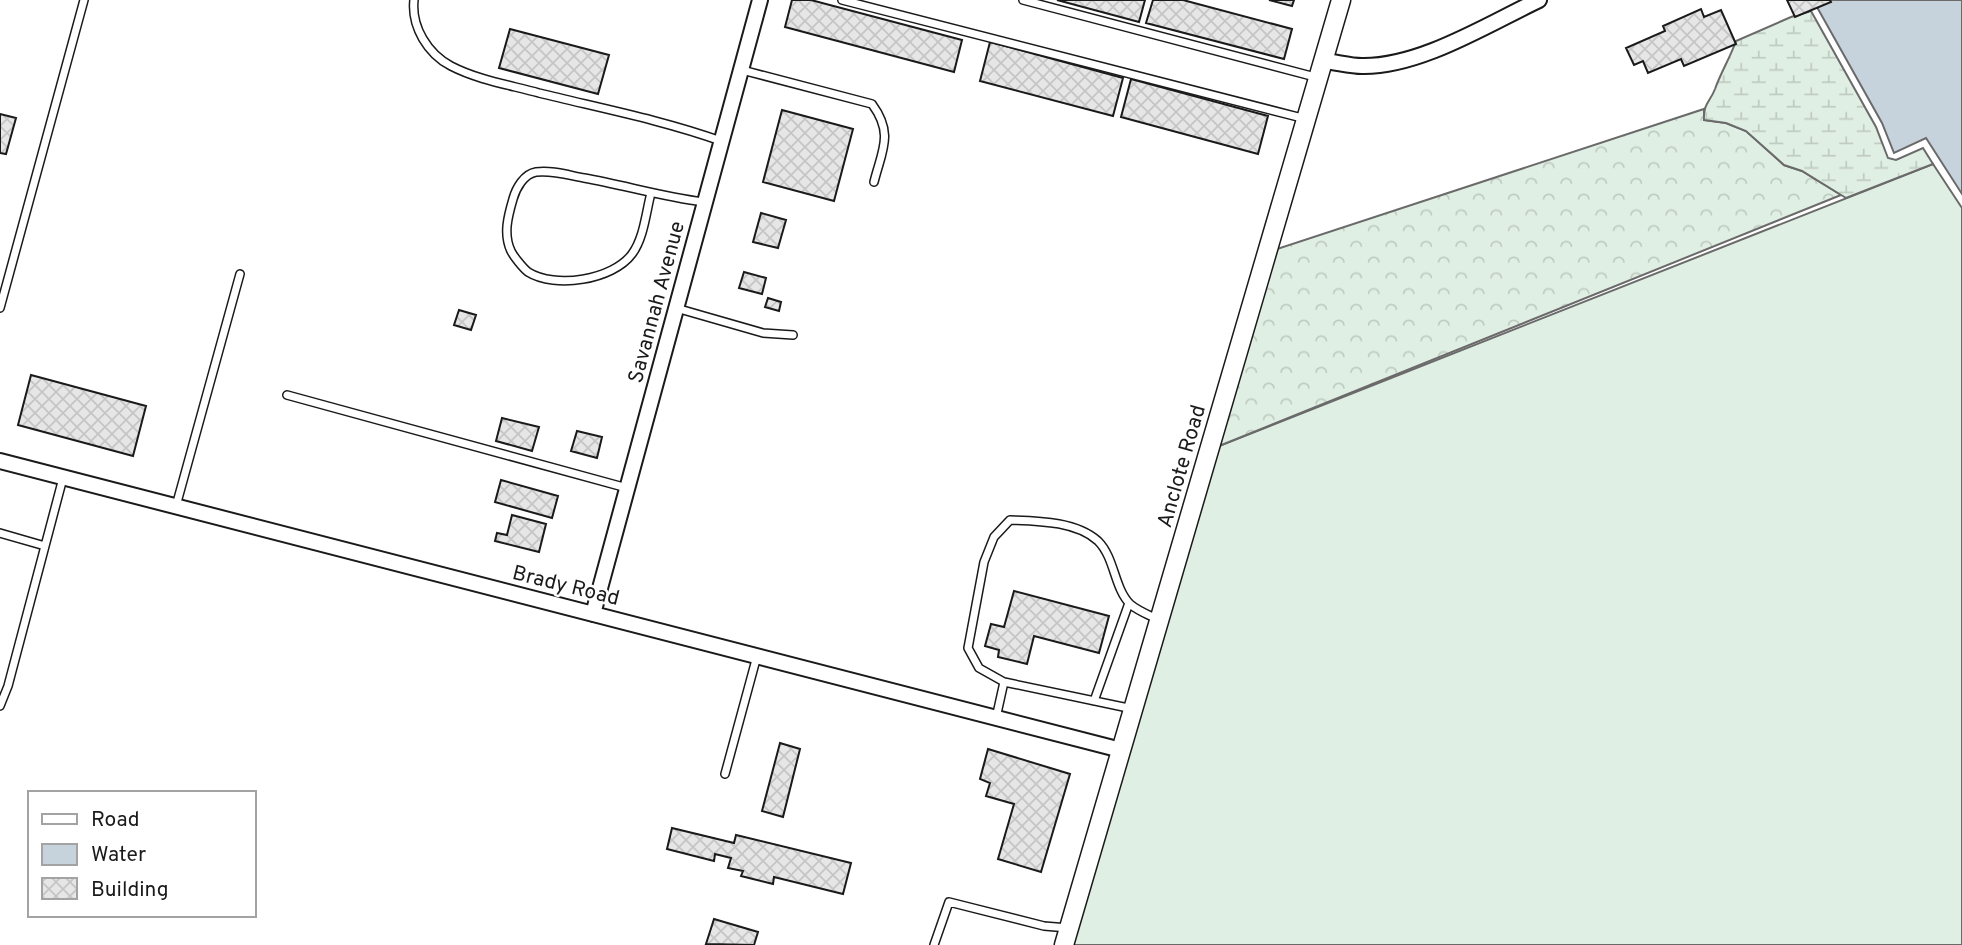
<svg xmlns="http://www.w3.org/2000/svg" width="1962" height="945" viewBox="0 0 1962 945" font-family="Overpass,sans-serif">
  <defs>
    <pattern id="forest-crowns" width="20" height="18" patternUnits="userSpaceOnUse" patternTransform="scale(1.75)"><rect width="20" height="18" fill="#e0efe3"/><path d="M2 6a3 3 0 1 1 6 0M12 15a3 3 0 1 1 6 0" fill="none" stroke="#c0ccc2"/></pattern>
    <pattern id="wetland-marsh" width="20" height="14" patternUnits="userSpaceOnUse" patternTransform="scale(1.75)"><rect width="20" height="14" fill="#e0efe3"/><path d="M1 5h8M5 5V1M11 12h8M15 12V8" fill="none" stroke="#c0ccc2"/></pattern>
    <pattern id="building-cross-hatch" width="8" height="8" patternUnits="userSpaceOnUse" patternTransform="scale(1.75)"><rect width="8" height="8" fill="#e6e6e6"/><path d="M0 0l8 8M0 8l8-8" fill="none" stroke="#c5c5c5"/></pattern>
  </defs>
  <rect width="100%" height="100%" fill="#fff"/>
  <path fill="#e0efe3" stroke="#6a6a6a" stroke-width="2" d="M1933,164L1962,208V945H1073L1219,446Z"/>
  <path fill="url(#forest-crowns)" stroke="#6a6a6a" stroke-width="2" d="M1704,109V120L1726,123L1746,131L1784,165L1802,171L1841,195L1219,446L1277,249Z"/>
  <path fill="url(#wetland-marsh)" stroke="#6a6a6a" stroke-width="2" d="M1811,11L1876,127L1888,158L1896,160L1923,148L1933,164L1846,198L1802,171L1784,165L1746,131L1726,123L1704,120C1703,104 1710,102 1715,89C1721,72 1730,58 1736,41L1791,17Z"/>
  <path fill="#c6d2dc" stroke="#6a6a6a" stroke-width="2" d="M1813,0H1962V194L1926,138L1894,153L1882,123Z"/>
  <path fill="url(#building-cross-hatch)" stroke="#1a1a1a" stroke-width="2" d="M792,0H811L962,40L954,72L785,27Z
    M1057,0H1145L1139,22Z
    M1153,0H1183L1292,29L1284,59L1146,23Z
    M1269,0H1294L1292,6Z
    M1787,0H1830L1831,2L1795,17Z
    M1701,9L1704,17L1721,10L1736,44L1684,66L1681,59L1648,73L1643,61L1634,65L1626,48L1665,31L1663,26Z
    M510,29L609,55L598,94L499,68Z
    M990,42L1123,78L1113,116L980,81Z
    M1131,79L1268,116L1258,154L1121,117Z
    M782,110L853,129L834,201L763,182Z
    M0,114L16,118L6,154L0,153Z
    M761,213L786,220L778,248L753,242Z
    M744,272L766,278L762,294L739,288Z
    M768,298L781,302L779,311L765,307Z
    M459,310L476,315L471,330L454,325Z
    M31,375L146,406L133,456L18,425Z
    M502,418L539,427L532,451L496,441Z
    M577,431L602,437L597,458L571,451Z
    M501,480L558,496L552,518L495,502Z
    M512,515L546,524L539,552L495,541L497,533L507,535Z
    M1014,591L1109,616L1099,653L1034,636L1027,664L998,657L999,650L985,646L991,624L1004,627Z
    M780,743L800,749L783,817L762,811Z
    M988,749L1070,774L1041,872L998,859L1014,804L986,796L990,783L980,779Z
    M672,828L734,843L736,835L851,863L843,894L774,877L773,884L741,876L743,871L728,868L731,858L715,854L714,861L667,849Z
    M714,919L758,932L754,945L706,944Z"/>
  <g fill="none" stroke-linecap="round" stroke-linejoin="round">
    <defs>
      <path id="service" d="M414,0C411,27 428,54 451,66C478,80 510,85 539,93C600,108 662,120 721,141
        M842,0L1306,119
        M1023,0L1319,78
        M742,70L872,104C894,134 882,150 874,182
        M651,193C646,212 644,238 632,254C613,280 555,289 528,272C523,268 514,257 511,251C503,234 508,216 513,199C516,188 524,174 536,172C552,170 568,175 584,178C624,185 663,197 704,202
        M0,308L84,0
        M676,308L763,333L793,335
        M287,395L627,488
        M176,506L240,274
        M0,533L45,546
        M1094,701L1129,603
        M0,706L8,686L63,478
        M1133,709L1004,682L979,668L968,648L984,562L994,537L1010,520C1037,521 1076,521 1098,541C1115,558 1114,588 1130,604C1138,611 1149,615 1159,620
        M996,718L1004,682
        M725,774L757,656
        M934,945L949,902L1044,926L1068,928"/>
      <path id="minor" d="M1324,61C1336,62 1350,66 1362,66C1420,67 1488,24 1539,0
        M0,461L1121,750
        M593,614L760,0"/>
      <path id="tertiary" d="M1064,945L1341,0"/>
    </defs>
    <use href="#service" stroke="#1a1a1a" stroke-width="10"/>
    <use href="#minor" stroke="#1a1a1a" stroke-width="18"/>
    <use href="#tertiary" stroke="#1a1a1a" stroke-width="21"/>
    <use href="#service" stroke="#fff" stroke-width="7"/>
    <use href="#minor" stroke="#fff" stroke-width="14"/>
    <use href="#tertiary" stroke="#fff" stroke-width="18"/>
  </g>
  <g text-anchor="middle" stroke-width="5" stroke-linejoin="round" paint-order="stroke">
    <g font-size="21" fill="#1a1a1a" stroke="#fff">
      <text transform="translate(656 302) rotate(-75)" y="7">Savannah Avenue</text>
      <text transform="translate(1181 466) rotate(-74)" y="7">Anclote Road</text>
      <text transform="translate(566 585) rotate(14)" y="7">Brady Road</text>
    </g>
  </g>
  <rect x="28" y="791" width="228" height="126" fill="#ffffff" stroke="#a3a3a3" stroke-width="2"/>
  <rect x="42" y="814" width="35" height="10" fill="#ffffff" stroke="#a3a3a3" stroke-width="2"/>
  <text x="91" y="826" font-size="21" fill="#1a1a1a">Road</text>
  <rect x="42" y="844" width="35" height="21" fill="#c6d2dc" stroke="#a3a3a3" stroke-width="2"/>
  <text x="91" y="861" font-size="21" fill="#1a1a1a">Water</text>
  <rect x="42" y="878" width="35" height="21" fill="url(#building-cross-hatch)" stroke="#a3a3a3" stroke-width="2"/>
  <text x="91" y="896" font-size="21" fill="#1a1a1a">Building</text>
</svg>
